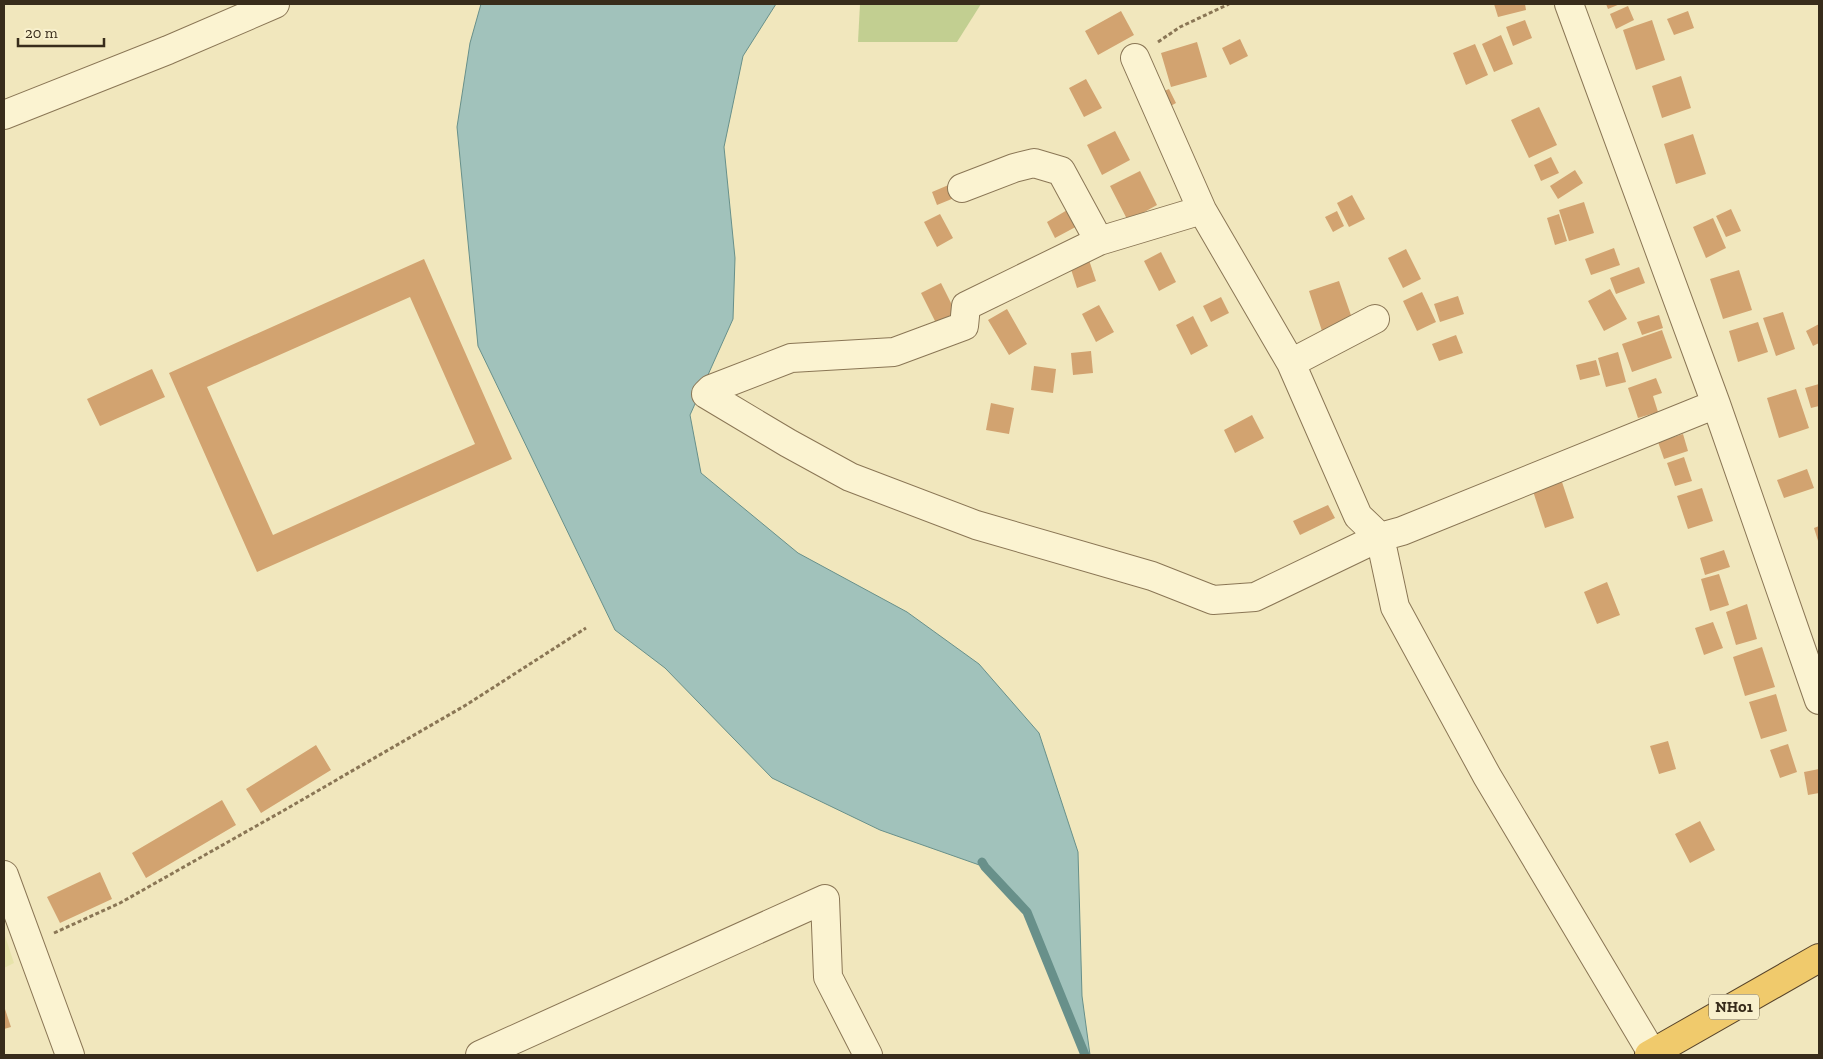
<svg xmlns="http://www.w3.org/2000/svg" width="1823" height="1059" viewBox="0 0 1823 1059" font-family="'Zilla Slab',serif">
  <rect width="100%" height="100%" fill="#f1e7bd"/>
  <path fill="#e7e3aa" d="M4,933L14,963L4,968Z"/>
  <path fill="#c2cf91" d="M860,4H981L957,42H858Z"/>
  <path fill="#a1c2bb" stroke="#68908a" d="M481,4H776L743,56L724,147L735,258L733,319L690,415L701,473L798,553L907,612L979,664L1039,733L1078,852L1082,996L1090,1055H1085L1027,913L985,867L880,830L772,778L665,668L615,630L478,346L457,127L470,43Z"/>
  <g fill="none" stroke-linecap="round" stroke-linejoin="round">
    <path stroke="#68908a" stroke-width="9" d="M982,862L985,867L1027,912L1085,1055"/>
  </g>
  <path fill="#d2a370" fill-rule="evenodd" d="M1494,4H1525L1526,10L1498,17Z
    M1606,4H1620L1608,9Z
    M1628,6L1634,20L1616,29L1610,14Z
    M1121,11L1134,35L1098,55L1085,31Z
    M1688,11L1694,28L1674,35L1667,19Z
    M1525,20L1532,38L1513,46L1506,27Z
    M1652,20L1665,60L1636,70L1623,30Z
    M1501,35L1513,64L1494,72L1482,44Z
    M1240,39L1248,56L1230,65L1222,48Z
    M1197,42L1207,77L1171,87L1161,53Z
    M1475,44L1488,75L1466,85L1453,53Z
    M1681,76L1691,108L1662,118L1652,86Z
    M1086,79L1102,108L1084,117L1069,88Z
    M1169,89L1176,103L1165,109L1157,94Z
    M1539,107L1557,145L1529,158L1511,120Z
    M1115,131L1130,160L1102,175L1087,145Z
    M1693,134L1706,174L1676,184L1664,144Z
    M1551,157L1559,173L1541,181L1534,165Z
    M1575,170L1583,183L1558,199L1550,186Z
    M1140,171L1157,205L1128,221L1110,186Z
    M958,181L964,194L937,205L932,192Z
    M1352,195L1365,219L1349,227L1337,203Z
    M1584,202L1594,233L1569,241L1559,210Z
    M1074,206L1083,223L1055,238L1047,222Z
    M1731,209L1741,231L1726,237L1716,216Z
    M1337,211L1344,226L1333,232L1325,217Z
    M940,214L953,238L937,247L924,222Z
    M1559,214L1567,241L1555,245L1547,218Z
    M1713,218L1726,248L1706,258L1693,227Z
    M1614,248L1620,265L1591,275L1585,259Z
    M1406,249L1421,279L1403,288L1388,258Z
    M1161,252L1176,282L1159,291L1144,261Z
    M1088,257L1096,281L1077,288L1069,263Z
    M424,259L512,459L257,572L169,373ZM410,297L475,444L273,535L207,387Z
    M1639,267L1645,283L1616,294L1610,278Z
    M1739,270L1752,310L1723,319L1710,279Z
    M1339,281L1353,321L1322,331L1309,291Z
    M941,283L958,317L938,327L921,293Z
    M1610,289L1627,319L1604,331L1588,301Z
    M1422,292L1436,322L1417,331L1403,301Z
    M1458,296L1464,314L1440,322L1434,304Z
    M1221,297L1229,313L1211,322L1203,306Z
    M1099,305L1114,332L1096,342L1082,314Z
    M1007,309L1027,344L1009,355L988,320Z
    M1783,312L1795,349L1776,356L1763,318Z
    M1659,315L1663,328L1642,335L1637,322Z
    M1193,316L1208,346L1191,355L1176,325Z
    M1758,322L1768,352L1738,362L1729,331Z
    M1819,324V343L1813,346L1806,331Z
    M1662,330L1672,358L1632,372L1622,344Z
    M1456,335L1463,353L1439,361L1432,344Z
    M1091,351L1093,373L1073,375L1071,353Z
    M1618,352L1626,382L1606,387L1598,358Z
    M1596,360L1600,375L1580,380L1576,365Z
    M1034,366L1056,369L1053,393L1031,390Z
    M152,369L165,397L100,426L87,399Z
    M1656,378L1662,393L1653,396L1658,412L1638,418L1628,388Z
    M1819,384V406L1811,408L1805,388Z
    M1796,389L1809,428L1779,438L1767,398Z
    M991,403L1014,408L1009,434L986,430Z
    M1252,415L1264,438L1235,453L1224,430Z
    M1683,434L1688,451L1664,459L1658,442Z
    M1684,457L1692,481L1675,486L1667,463Z
    M1807,469L1814,488L1784,498L1777,480Z
    M1561,479L1574,518L1545,528L1532,488Z
    M1702,488L1713,521L1688,529L1677,496Z
    M1328,505L1335,518L1300,535L1293,521Z
    M1819,526V544L1814,528Z
    M1724,550L1730,567L1705,575L1700,558Z
    M1719,574L1729,605L1710,611L1701,579Z
    M1607,582L1620,615L1597,624L1584,592Z
    M1747,604L1757,639L1736,645L1726,612Z
    M1713,622L1723,648L1704,655L1695,628Z
    M1762,647L1775,687L1745,696L1733,657Z
    M1776,694L1787,731L1761,739L1749,702Z
    M1668,741L1676,769L1659,774L1650,746Z
    M1788,744L1797,772L1780,778L1770,750Z
    M316,745L331,770L261,813L246,789Z
    M1819,769V793L1808,795L1804,772Z
    M222,800L236,825L146,878L132,853Z
    M1700,821L1715,850L1690,863L1675,834Z
    M100,872L112,899L60,923L47,897Z
    M4,1006L11,1027L4,1029Z"/>
  <g fill="none" stroke-linecap="round" stroke-linejoin="round">
    <defs>
      <path id="minor" d="M1569,4L1716,404L1819,700
        M1135,58L1202,210L1291,363L1358,516L1380,537L1395,607L1487,776L1652,1053
        M4,115L168,50L275,4
        M962,188L1014,168L1034,163L1061,171L1099,241
        M1202,210L1099,241L966,306L964,326L894,352L791,358L711,389L706,394L788,443L850,477L976,525L1152,576L1213,600L1255,597L1380,537L1402,531L1716,404
        M1291,363L1375,319
        M4,875L70,1055
        M480,1055L825,899L828,977L868,1055"/>
      <path id="trunk" d="M1649,1055L1819,958"/>
    </defs>
    <use href="#minor" stroke="#8a7655" stroke-width="30"/>
    <use href="#trunk" stroke="#57432a" stroke-width="30"/>
    <path stroke="#8a7655" stroke-width="3" stroke-dasharray="4 2.5" stroke-linecap="butt" d="M1158,42L1180,27L1229,4
      M54,933L120,903L281,812L466,705L586,628"/>
    <use href="#minor" stroke="#fbf3d1" stroke-width="28"/>
    <use href="#trunk" stroke="#f0ca6c" stroke-width="28"/>
  </g>
  <g text-anchor="middle" stroke-width="4.5" stroke-linejoin="round" paint-order="stroke">
    <rect fill="#f8f0cd" stroke="#726750" stroke-width="1" x="1709" y="994.5" width="50" height="25" rx="4"/>
    <g font-size="15" font-weight="bold" fill="#382c1b">
      <text x="1734" y="1012">NH01</text>
    </g>
  </g>
  <rect width="1823" height="1059" fill="none" stroke="#382c1b" stroke-width="10"/>
  <path d="M18 38v8h86v-8" fill="none" stroke="#382c1b" stroke-width="2.5"/>
  <text x="25" y="38" font-size="15" fill="#382c1b" stroke="#f8f0cd" stroke-width="4" paint-order="stroke">20 m</text>
</svg>
